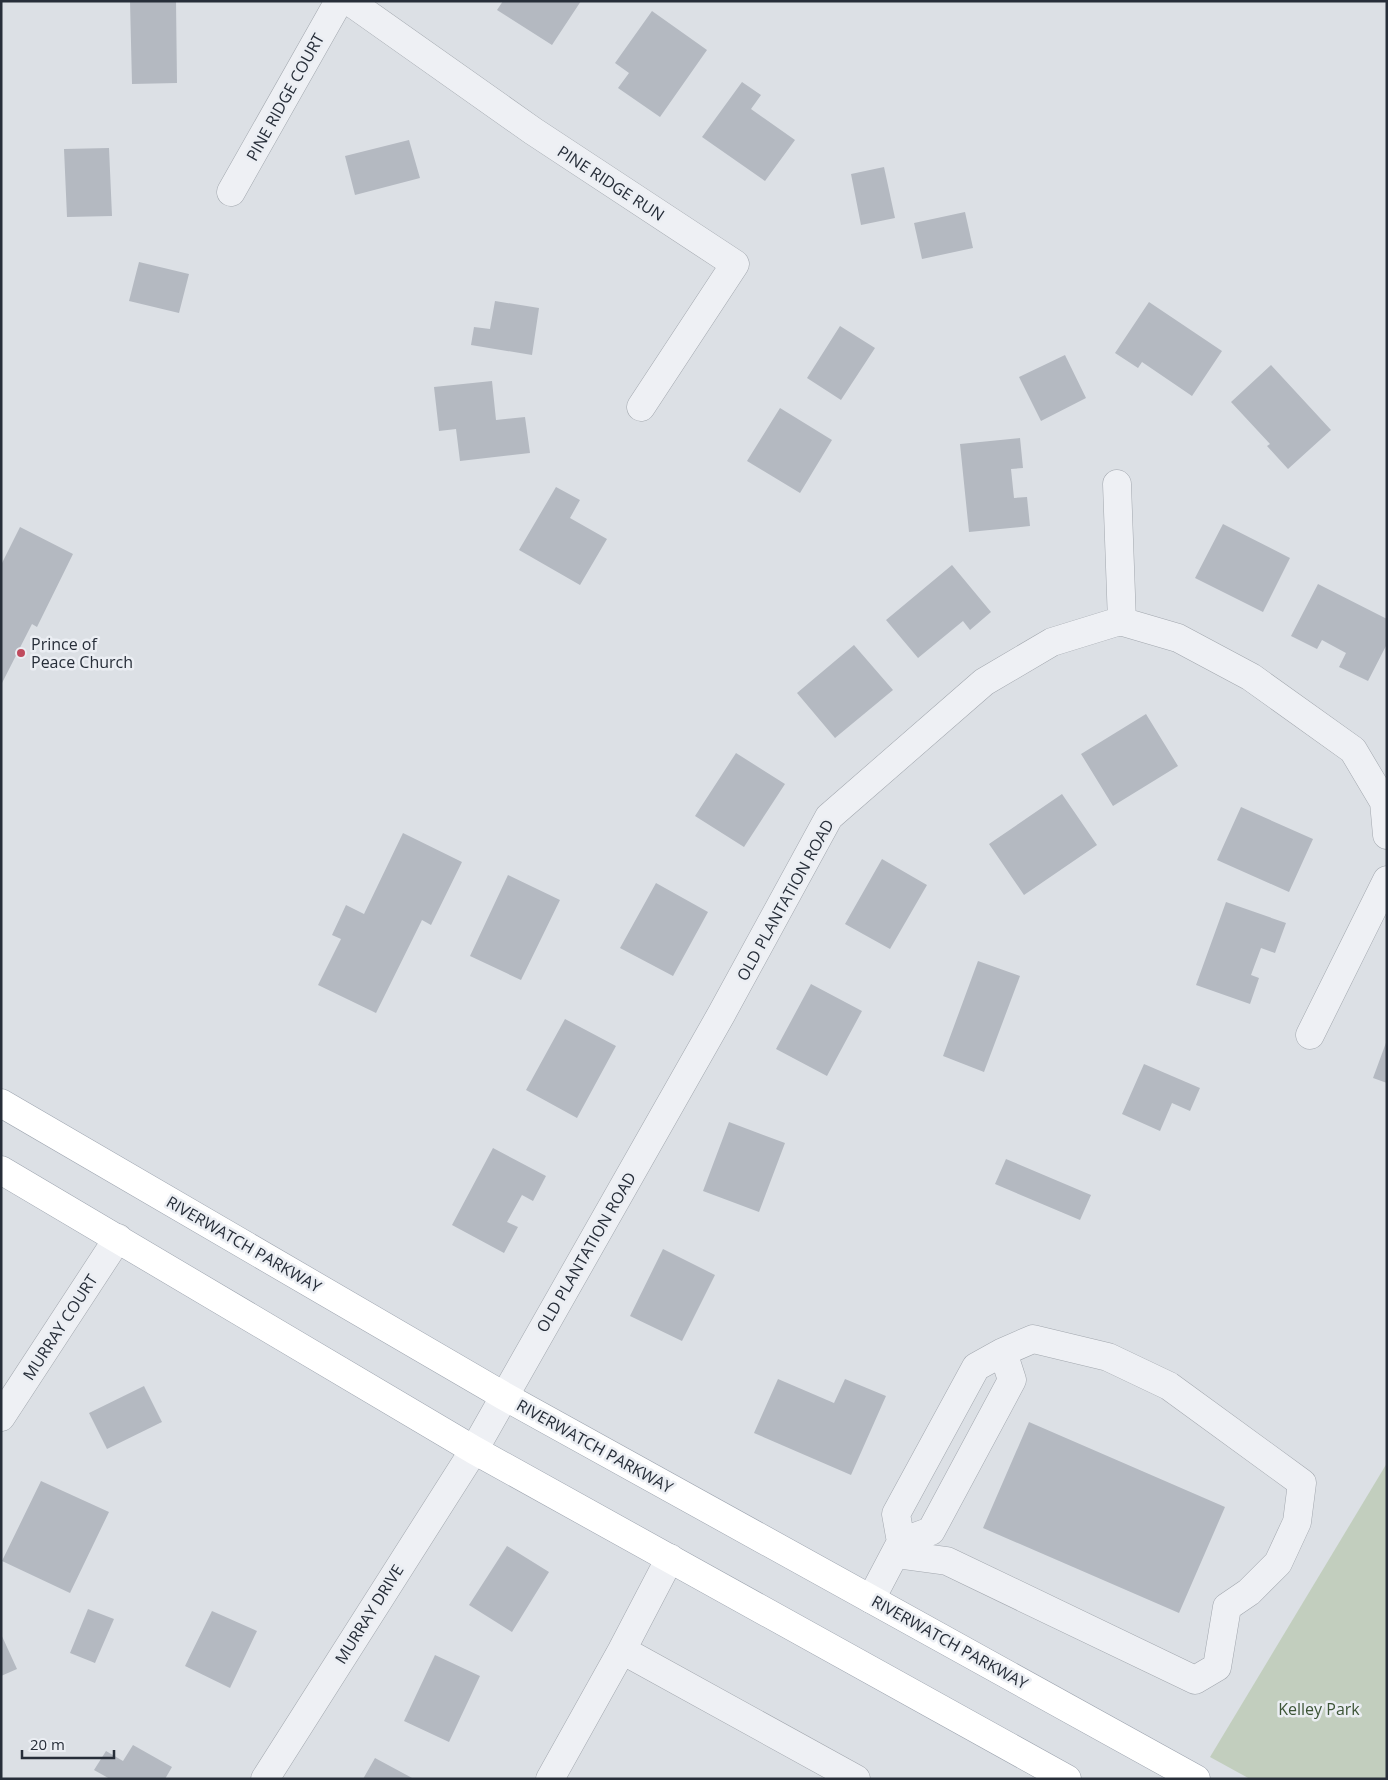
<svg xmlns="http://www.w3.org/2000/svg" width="1388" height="1780" viewBox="0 0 1388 1780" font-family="'Open Sans',sans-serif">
  <rect width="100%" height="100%" fill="#dce0e5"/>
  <path fill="#c2cebe" d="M1387,1463V1779H1250L1210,1757Z"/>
  <path fill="#b4b9c1" d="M130,1H176L177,83L132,84Z
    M503,1H581L552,45L497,10Z
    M652,11L707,50L660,117L618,88L629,73L615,63Z
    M742,82L761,95L751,109L795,140L765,181L702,137Z
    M409,140L420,178L355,195L345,156Z
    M109,148L112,216L67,217L64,149Z
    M884,167L895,218L861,225L851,174Z
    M965,212L973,248L922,259L914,223Z
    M139,262L189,274L179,313L129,301Z
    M495,301L539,308L532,355L471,345L474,327L490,329Z
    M1149,302L1222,351L1192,396L1142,362L1138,368L1115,353Z
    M840,326L875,348L841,400L807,378Z
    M1065,355L1086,398L1041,421L1019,377Z
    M1271,365L1331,430L1288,469L1267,446L1270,444L1231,402Z
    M492,381L496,420L525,417L530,453L460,461L456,429L439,431L434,387Z
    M780,408L832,440L800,493L747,461Z
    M1020,438L1023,468L1011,469L1014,498L1027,497L1030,526L969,532L960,444Z
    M556,487L580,500L570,518L607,539L580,585L519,550Z
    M1223,524L1290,558L1263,612L1195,578Z
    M20,527L73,554L37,627L32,624L1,685V565Z
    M952,565L991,612L970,630L963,621L918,658L886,620Z
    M1318,584L1387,619V644L1368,681L1339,667L1346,653L1322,640L1317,649L1291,636Z
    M854,645L893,690L835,738L797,693Z
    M1146,714L1178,766L1113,806L1081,754Z
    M736,753L785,784L744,847L695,816Z
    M1062,794L1097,845L1024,895L989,844Z
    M1241,807L1313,839L1289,892L1217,860Z
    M403,833L462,862L431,925L422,920L376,1013L318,985L341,939L332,935L346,905L364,914Z
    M882,859L927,885L890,949L845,924Z
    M508,875L560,900L521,980L470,956Z
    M656,883L708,912L673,976L620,948Z
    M1226,902L1286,923L1275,953L1261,948L1251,975L1259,978L1250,1004L1196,985Z
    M978,961L1020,976L984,1072L943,1056Z
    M811,984L862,1011L827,1076L776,1049Z
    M565,1019L616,1046L577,1118L526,1090Z
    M1387,1040V1083L1373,1078Z
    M1144,1064L1200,1088L1190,1111L1172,1103L1160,1131L1122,1114Z
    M729,1122L785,1143L759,1212L703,1191Z
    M493,1148L546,1176L533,1201L522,1195L507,1222L518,1227L504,1253L452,1225Z
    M1006,1159L1091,1195L1080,1220L995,1184Z
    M663,1249L715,1275L682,1341L630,1316Z
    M778,1379L834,1403L845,1379L886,1396L851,1475L754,1433Z
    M144,1386L162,1422L107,1449L89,1413Z
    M1029,1422L1225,1507L1179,1613L983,1528Z
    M41,1481L109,1512L70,1593L2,1561Z
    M507,1546L549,1572L512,1632L469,1605Z
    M88,1609L114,1619L95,1663L70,1653Z
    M212,1611L257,1631L230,1688L185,1666Z
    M1,1634L17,1669L1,1676Z
    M435,1655L480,1676L449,1742L404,1721Z
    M133,1745L172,1767L165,1779H110L94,1770L106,1751L123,1761Z
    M375,1758L414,1779H363Z"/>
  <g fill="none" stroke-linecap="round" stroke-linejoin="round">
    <defs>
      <path id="minor" d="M349,1L533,131L735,264L641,407
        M231,192L339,1
        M1117,484L1122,622
        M1310,1035L1387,880
        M1,1417L118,1238
        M895,1554L947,1561L1195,1680L1217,1667L1227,1607L1249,1592L1278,1563L1297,1522L1302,1483L1169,1386L1108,1357L1033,1339L1003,1352L976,1367L896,1514L901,1542L931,1531L1012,1380L1003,1352
        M871,1599L901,1542
        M622,1650L856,1779
        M265,1779L474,1450L722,1013L829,817L984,682L1052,642L1120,621L1178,638L1251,677L1353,750L1384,802L1387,835
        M550,1779L622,1650L670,1558"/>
      <path id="major" d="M1,1103L504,1396L1196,1779
        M1,1170L474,1450L1067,1779"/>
    </defs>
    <use href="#minor" stroke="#a2a7ae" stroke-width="29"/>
    <use href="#major" stroke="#9da4af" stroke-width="29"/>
    <use href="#minor" stroke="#eef0f4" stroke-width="28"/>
    <use href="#major" stroke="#fff" stroke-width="28"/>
  </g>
  <circle fill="#c04b5e" stroke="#ebeef3" stroke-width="2" cx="21" cy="653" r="5"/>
  <g text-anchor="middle" stroke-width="5" stroke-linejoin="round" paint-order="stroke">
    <g font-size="16" fill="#272e39" stroke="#ebeef3">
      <text transform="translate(285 97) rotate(-61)" y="6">PINE RIDGE COURT</text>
      <text transform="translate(611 183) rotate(33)" y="6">PINE RIDGE RUN</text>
      <text transform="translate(785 900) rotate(-61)" y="6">OLD PLANTATION ROAD</text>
      <text transform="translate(244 1244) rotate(30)" y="6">RIVERWATCH PARKWAY</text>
      <text transform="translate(586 1252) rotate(-60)" y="6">OLD PLANTATION ROAD</text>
      <text transform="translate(60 1327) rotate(-57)" y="6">MURRAY COURT</text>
      <text transform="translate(595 1446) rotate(29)" y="6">RIVERWATCH PARKWAY</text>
      <text transform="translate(369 1614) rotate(-58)" y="6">MURRAY DRIVE</text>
      <text transform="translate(950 1642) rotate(29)" y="6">RIVERWATCH PARKWAY</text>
    </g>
    <g font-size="16" fill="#272e39" stroke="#ebeef3" text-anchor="start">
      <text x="31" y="650">Prince of<tspan x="31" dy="18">Peace Church</tspan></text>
    </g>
    <g font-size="16" fill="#3c5436" stroke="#ebeef3">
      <text x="1319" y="1715">Kelley Park</text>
    </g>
  </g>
  <rect width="1388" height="1780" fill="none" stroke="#272e39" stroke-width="5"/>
  <path d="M22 1750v8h92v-8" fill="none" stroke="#272e39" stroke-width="2.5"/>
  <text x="30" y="1750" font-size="15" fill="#272e39" stroke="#ebeef3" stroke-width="4" paint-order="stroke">20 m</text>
</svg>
